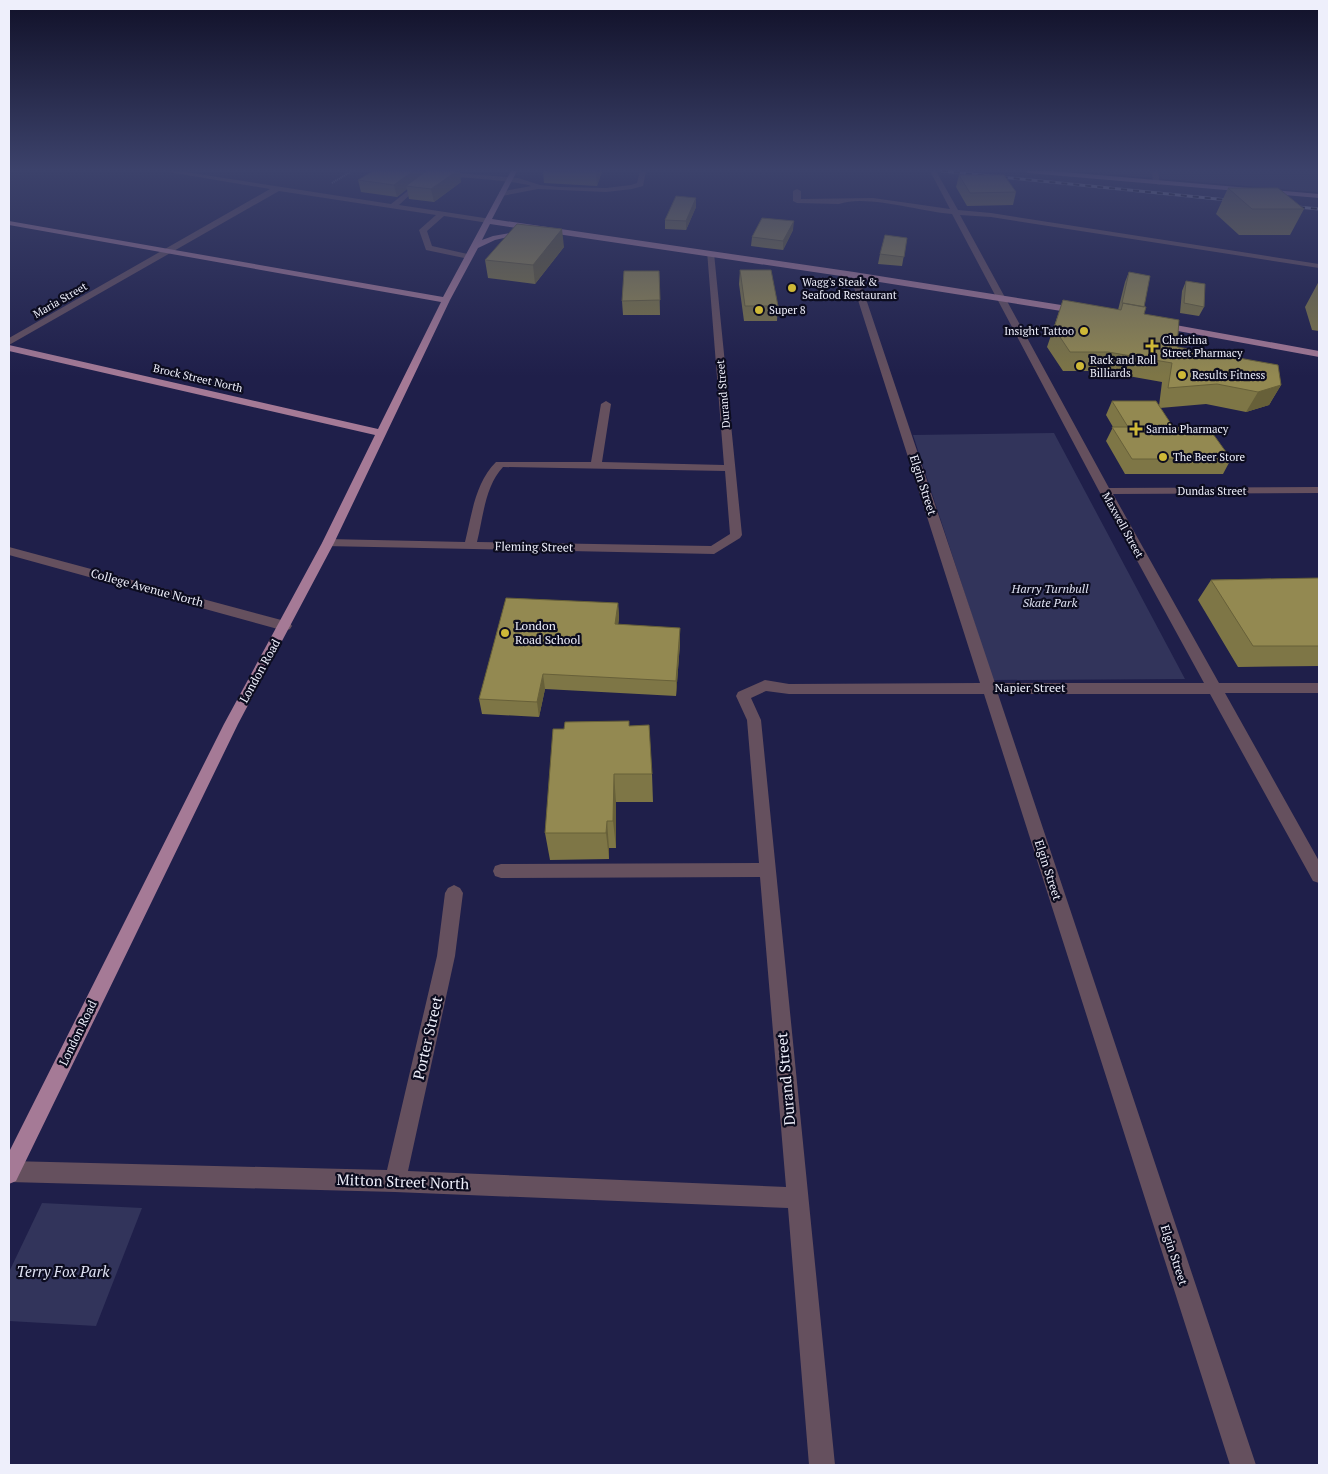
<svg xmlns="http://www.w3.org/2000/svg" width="1328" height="1474" viewBox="0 0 1328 1474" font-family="'PT Serif',serif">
  <rect width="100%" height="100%" fill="#1f1f4a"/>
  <path fill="#32345b" d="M1072,171H1319V192L1291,190Z
    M1054,433L1185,679L993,680L913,435Z
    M42,1203L142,1208L96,1326L9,1321V1272Z"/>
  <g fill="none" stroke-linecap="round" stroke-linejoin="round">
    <path stroke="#8787a3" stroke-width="2" stroke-dasharray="1 1" stroke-linecap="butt" d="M332,183L352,171"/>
    <path fill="#65505e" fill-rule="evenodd" d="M163,171H179L391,204L423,179L443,172L518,178L540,185L560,187L606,188L631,185L637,183L640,171H646L643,186L632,189L606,192L538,189L502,196H499V192L531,186C524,182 448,175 440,177C424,181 411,194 399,205L491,219V223H488L444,216L427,231L432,246L472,255V259H469L426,250L419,230L436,215L279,191L9,345V338L270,189Z
      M930,171H936L958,210L991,213L1319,264V268L991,217L960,215L1109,488L1319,487V493L1113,494L1219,683H1319V693H1225L1319,861V883L1313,881L1210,694H998L1256,1465H1230L984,694H789L766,691L751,698L761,720L835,1465H809L788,1208L395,1192L9,1182V1161L387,1170L437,956L445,893L448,888L454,885L460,888L463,893L455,956L408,1171L786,1187L760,877L501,878L495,876L493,871L495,866L501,864L759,863L747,720L736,696L738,692L765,680L789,684L980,683L850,275L851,273L858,275L995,683H1204L1099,491L952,214C922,212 866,194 839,204L797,203L793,201V191L797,189L801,191V199L873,198L950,209Z
      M1152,171H1158L1160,185L1153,183Z
      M707,251L714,253L742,535L740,538L714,554L324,546L322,543L328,539L465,542C472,514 475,483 496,462H591L601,404L606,401L611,404L602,462L724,465ZM503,467L725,471L730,534L711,546L477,542C483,518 485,486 503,467Z
      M9,547L285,621L290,623L292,626L290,629L285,631L9,555Z"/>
    <path fill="#a57a96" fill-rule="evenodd" d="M511,171H517L492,219L854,272L1080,308L1084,311L1080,314L854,278L490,224L482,240L493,236L526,230L530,232L495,240L478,248L450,300L334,543L238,724L16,1181L9,1184V1152L224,724L322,543L375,435L9,351V345L378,429L441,302L9,225V221L443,297Z
      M1025,171H1052L1319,194V198L1028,173Z
      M1159,322L1319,351V357L1156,327L1154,325Z"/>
    <defs>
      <path id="rail" d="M942,171L1237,201
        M1287,206L1319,209"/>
    </defs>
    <use href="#rail" stroke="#8c8da7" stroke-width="3"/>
    <use href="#rail" stroke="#0c0c1f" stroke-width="2" stroke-dasharray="6" stroke-linecap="butt"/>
  </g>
  <path fill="#7e7646" d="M543,171H602L597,186L544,183Z
    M959,175L1016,192L1013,205L967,206L956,187Z
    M358,180L461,182L434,202L409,199L407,189L397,197L361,192Z
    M1228,188L1304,209L1290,235H1239L1216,214Z
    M696,198V207L686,230L665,229V220Z
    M793,230L783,250L751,246L752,237Z
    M907,238L902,266L878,264L880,254Z
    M564,247L535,284L488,278L485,260Z
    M740,270L778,306L777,321H744L739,284Z
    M659,271L660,315H623L622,301Z
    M1129,272L1144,307V314L1177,347L1281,385L1269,405L1246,412L1206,404L1160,408L1173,427L1231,459L1223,474H1125L1106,441L1113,427L1106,415L1112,401L1159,406L1162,382L1100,371H1063L1047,347L1063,300L1118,310L1125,282Z
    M1186,281L1204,307L1199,316L1180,313L1182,291Z
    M1319,281V332V331L1312,330L1305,307Z
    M1319,578V666L1238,667L1198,600L1211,580Z
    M618,603L619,618L618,625L680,643L676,696L545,689L539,717L482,714L479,699Z
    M629,726L652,774L653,802H616V848H609V859L550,860L545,833Z"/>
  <path fill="#676039" d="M413,171H440L406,186L407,189L397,197L394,185Z
    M457,171H460L461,182L434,202L431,189Z
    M597,171H602L597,186L596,173Z
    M696,198V207L686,230V221Z
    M794,221L793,230L783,250V241Z
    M562,229L564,247L535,284L533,265Z
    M1281,385L1269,405L1246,412L1258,392Z
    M618,603L619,618L616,640L615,624Z
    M680,628V643L676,696V681Z
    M543,674L545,689L539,717L537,702Z
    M614,774L616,802V848L613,821Z
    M607,821L609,848V859L606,833Z"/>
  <path fill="#938951" stroke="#676039" d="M373,171H413L394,185L358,180Z
    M427,171H457L431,189L406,186L422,174Z
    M548,171H597L596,173Z
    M959,175H1004L1016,192L970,193Z
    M1228,188H1278L1304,209H1252Z
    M676,196L696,198L686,221L665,220Z
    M762,218L794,221L783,241L752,237Z
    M517,224L562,229L533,265L485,260Z
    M885,235L907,238L904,257L880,254Z
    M740,270H771L778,306H745Z
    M624,271H659L660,300L622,301Z
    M1129,272L1150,276L1144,307L1122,303Z
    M1186,281L1205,284L1204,307L1184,303Z
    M1063,300L1121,310L1123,303L1146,307L1144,314L1179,320L1177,347L1278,365L1281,385L1258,392L1217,384L1168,388L1172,363L1108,352H1070L1054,328Z
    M1112,401H1156L1173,427H1208L1231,459H1132L1112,427H1128Z
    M1319,578V646H1253L1211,580Z
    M506,598L618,603L615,624L680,628L676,681L543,674L537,702L479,699Z
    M629,721V726L649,725L652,774H614L613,821H607L606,833H545L553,729H564L565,722Z"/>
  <linearGradient id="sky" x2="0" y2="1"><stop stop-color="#111129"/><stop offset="0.45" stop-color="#3c426b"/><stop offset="1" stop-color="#3c426b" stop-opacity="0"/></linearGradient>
  <rect width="1328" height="377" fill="url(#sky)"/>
  <g fill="#ceb837" stroke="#0c0c1f" stroke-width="2">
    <circle cx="792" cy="288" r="5"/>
    <circle cx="759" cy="310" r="5"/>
    <circle cx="1084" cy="331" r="5"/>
    <path d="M1149.5 338.5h5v5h5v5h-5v5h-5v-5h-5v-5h5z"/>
    <circle cx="1080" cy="366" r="5"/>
    <circle cx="1182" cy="375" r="5"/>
    <path d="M1133.5 421.5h5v5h5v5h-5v5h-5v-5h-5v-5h5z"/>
    <circle cx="1163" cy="457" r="5"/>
    <circle cx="505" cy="633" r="5"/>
  </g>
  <g text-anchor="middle" stroke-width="4.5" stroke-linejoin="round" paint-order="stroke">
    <g font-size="11" fill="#eeeffb" stroke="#0c0c1f" text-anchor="start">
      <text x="802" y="286">Wagg's Steak &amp;<tspan x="802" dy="13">Seafood Restaurant</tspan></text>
      <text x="769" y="314">Super 8</text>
      <text x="1074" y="335" text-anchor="end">Insight Tattoo</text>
      <text x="1162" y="344">Christina<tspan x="1162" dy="13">Street Pharmacy</tspan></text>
      <text x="1090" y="364">Rack and Roll<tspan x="1090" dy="13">Billiards</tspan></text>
      <text x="1192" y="379">Results Fitness</text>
      <text x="1146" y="433">Sarnia Pharmacy</text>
      <text x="1173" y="461">The Beer Store</text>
    </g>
    <g font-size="11" fill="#eeeffb" stroke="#0c0c1f">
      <text transform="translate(60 300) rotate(-30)" y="4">Maria Street</text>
      <text transform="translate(198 378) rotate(13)" y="4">Brock Street North</text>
      <text transform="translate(723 394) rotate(-95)" y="4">Durand Street</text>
      <text x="1212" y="495">Dundas Street</text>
      <text transform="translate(1123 525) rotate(61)" y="4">Maxwell Street</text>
    </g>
    <g font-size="12" fill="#eeeffb" stroke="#0c0c1f">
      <text transform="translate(923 485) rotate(72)" y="4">Elgin Street</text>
      <text transform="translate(534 547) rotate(1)" y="4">Fleming Street</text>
      <text transform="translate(147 588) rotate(15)" y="4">College Avenue North</text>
      <text transform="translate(260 671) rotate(-61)" y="4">London Road</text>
      <text x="1030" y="692">Napier Street</text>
      <text transform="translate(1048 870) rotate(72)" y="4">Elgin Street</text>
      <text transform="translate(78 1033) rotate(-64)" y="4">London Road</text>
      <text transform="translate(1174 1255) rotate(72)" y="4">Elgin Street</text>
    </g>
    <g font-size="12" font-style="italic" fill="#e0e3f4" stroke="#0c0c1f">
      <text x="1050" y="593">Harry Turnbull<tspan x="1050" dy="14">Skate Park</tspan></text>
    </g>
    <g font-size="12" fill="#eeeffb" stroke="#0c0c1f" text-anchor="start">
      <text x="515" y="630">London<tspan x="515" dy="14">Road School</tspan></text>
    </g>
    <g font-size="15" fill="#eeeffb" stroke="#0c0c1f">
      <text transform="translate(428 1038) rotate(-77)" y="5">Porter Street</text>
      <text transform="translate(786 1079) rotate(-95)" y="5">Durand Street</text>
      <text transform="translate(403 1182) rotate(2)" y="5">Mitton Street North</text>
    </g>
    <g font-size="15" font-style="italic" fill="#e0e3f4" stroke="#0c0c1f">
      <text x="63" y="1277">Terry Fox Park</text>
    </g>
  </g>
  <rect width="1328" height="1474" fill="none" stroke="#eeeffb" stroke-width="20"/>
</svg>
